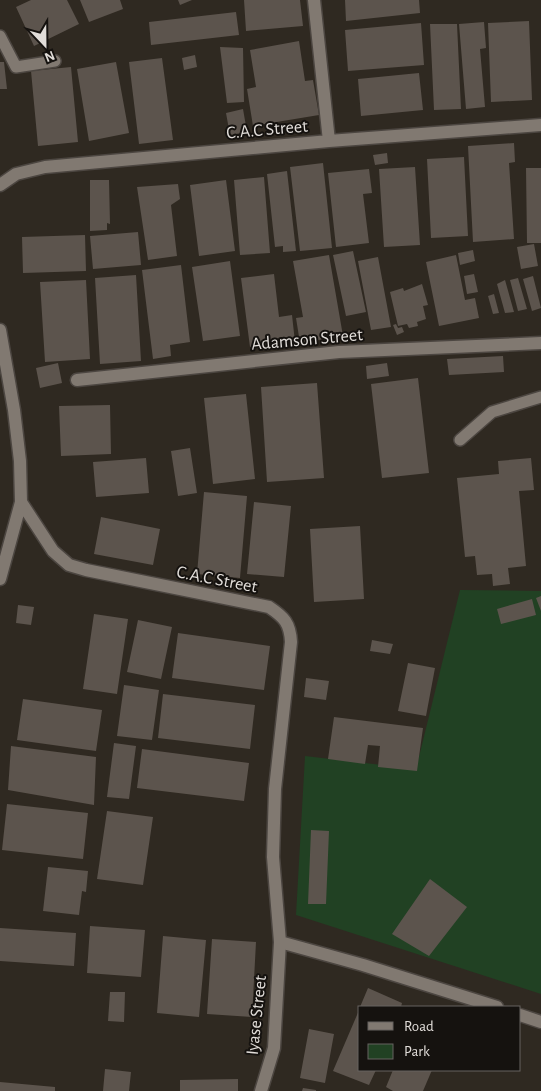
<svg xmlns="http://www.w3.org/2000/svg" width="541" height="1091" viewBox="0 0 541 1091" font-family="'Alegreya Sans',sans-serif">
  <rect width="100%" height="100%" fill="#2f2921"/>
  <path fill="#214123" d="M460,590L541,591V994L296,915L305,756L416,769Z"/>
  <path fill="#5c544d" d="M31,0H67L79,24L34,46L16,7Z
    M80,0H120L123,9L89,22Z
    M178,0H192L180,5Z
    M244,0H300L303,26L246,31Z
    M345,0H419L420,13L346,21Z
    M236,12L239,35L151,45L149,22Z
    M529,21L532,100L491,102L488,23Z
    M484,22L486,48L480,49L485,107L466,109L459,24Z
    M421,23L424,65L348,71L345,30Z
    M430,24H457L461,109L434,110Z
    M299,41L305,81L313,80L319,115L253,126L247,89L256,87L250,50Z
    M220,47L243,48L244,102L227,103Z
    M195,55L197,67L184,70L182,58Z
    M162,58L173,140L139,144L129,62Z
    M0,62H4L7,89H0Z
    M116,62L129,133L89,141L77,69Z
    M71,67L78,142L38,146L31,71Z
    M419,73L423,110L361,116L358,79Z
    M243,109L247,132L230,135L226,113Z
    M514,143L515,162L509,163L514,239L473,242L468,146Z
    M387,153L388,163L375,165L373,155Z
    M464,157L468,236L431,238L427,159Z
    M323,163L332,248L300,251L290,167Z
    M415,167L420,245L384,247L379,169Z
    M526,168H541V243H527Z
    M369,169L372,193L363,194L369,243L336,247L328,173Z
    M287,171L296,251L283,252V246L275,247L267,174Z
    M264,177L270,253L240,255L234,180Z
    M90,180H109L110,224L107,223V230L90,231Z
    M226,180L235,251L199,256L190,185Z
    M178,184L180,199L171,205L177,256L148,260L137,187Z
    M138,232L141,265L93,269L90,236Z
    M85,235L86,271L23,273L22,237Z
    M534,244L538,266L521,269L517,247Z
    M473,250L475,261L460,265L458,253Z
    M353,251L366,312L346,316L333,255Z
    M329,255L343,336L300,343L296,318L303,317L293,261Z
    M456,255L465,300L475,298L479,318L439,326L426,262Z
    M378,257L391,327L371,330L358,261Z
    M230,261L240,336L203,341L192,267Z
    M181,265L190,342L170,345L171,356L153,359L142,270Z
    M274,274L279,317L292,315L295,342L250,347L241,278Z
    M474,274L478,292L467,294L464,276Z
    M136,275L141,361L100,364L95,278Z
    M533,276L541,308L532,311L523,279Z
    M518,278L527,309L518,311L510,280Z
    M86,280L90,359L45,362L40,282Z
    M505,280L514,312L505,313L497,284Z
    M422,284L428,305L423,306L426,319L417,322L418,326L409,328L407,324L398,326L390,292L403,288L404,291Z
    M494,294L499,313L493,314L488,296Z
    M396,324L398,328L402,327L404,332L397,335L393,325Z
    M503,356L504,372L449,375L447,359Z
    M58,363L62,383L40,388L36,368Z
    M387,363L389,376L367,379L366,366Z
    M418,378L429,473L382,478L371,384Z
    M317,383L324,478L267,482L261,387Z
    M246,394L255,479L213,484L204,398Z
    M110,405L111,454L61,456L59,406Z
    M190,448L197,493L178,496L171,451Z
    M146,458L149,493L96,497L93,462Z
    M531,458L534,490L519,491L526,566L508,568L510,584L493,586L492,574L477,575L475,556L465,557L457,478L499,474L498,461Z
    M204,492L247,496L240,578L197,574Z
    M254,502L291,506L284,577L247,574Z
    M101,517L160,529L153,565L94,554Z
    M360,526L364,599L314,602L310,529Z
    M541,596V611L536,598Z
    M532,599L536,615L501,624L497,609Z
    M18,605L34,607L31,625L16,623Z
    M94,614L128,619L117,694L83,689Z
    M138,620L172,627L161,679L127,672Z
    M178,633L270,646L264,690L172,678Z
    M372,640L393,644L390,654L370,651Z
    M408,663L435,668L426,716L398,711Z
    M306,678L329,681L326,700L304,697Z
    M124,685L159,690L152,740L117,736Z
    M163,694L255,705L250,749L158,738Z
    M23,699L102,710L96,751L17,740Z
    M334,717L423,728L417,771L378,767L380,746L368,745L365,764L328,759Z
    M114,743L136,746L129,799L107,797Z
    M11,746L96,757L94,805L8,790Z
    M142,749L249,763L244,801L137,788Z
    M7,804L88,813L83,859L2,850Z
    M107,811L153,817L143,885L97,879Z
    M311,830L329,831L326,904H308Z
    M48,867L88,871L86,892L82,891L79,915L43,911Z
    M430,879L467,907L429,956L392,934Z
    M90,926L145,930L141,977L87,973Z
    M0,928L76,933L74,966L0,961Z
    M163,936L206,940L199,1017L157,1013Z
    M212,939L256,942L252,1017L207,1014Z
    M368,988L402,1003L401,1007H360Z
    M110,992H125L124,1022L108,1021Z
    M360,1008V1070H376L369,1085L333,1071Z
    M309,1029L334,1034L325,1083L300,1078Z
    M105,1069L131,1072L129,1091H103Z
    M393,1070H432L423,1091H393L386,1087Z
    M238,1079V1091H180V1080Z
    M0,1082L55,1087V1091H0Z
    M303,1088L316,1090V1091H302Z"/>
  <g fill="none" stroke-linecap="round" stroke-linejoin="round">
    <defs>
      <path id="lane" d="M0,36L16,67L55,61
        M460,440L492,412L541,397"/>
      <path id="street" d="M314,0L329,141
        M0,185L16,174L45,167L329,141L541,125
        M0,330L14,410L20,461L21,502L53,551L69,565L86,570L269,607C284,617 290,623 291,642L275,789L273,857L280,942L274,1048L261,1091
        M77,380L339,352L541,343
        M0,579L21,502
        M280,942L363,965L497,1007
        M520,1015L541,1022"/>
    </defs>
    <use href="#lane" stroke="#4c4641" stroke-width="14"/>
    <use href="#street" stroke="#4c4641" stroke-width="15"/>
    <use href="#lane" stroke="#817971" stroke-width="11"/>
    <use href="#street" stroke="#817971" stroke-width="12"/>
  </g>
  <g text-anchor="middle" stroke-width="4" stroke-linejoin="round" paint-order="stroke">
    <g font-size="18" fill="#e1ddd9" stroke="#15120f">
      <text transform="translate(267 129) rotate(-5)" y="6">C.A.C Street</text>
      <text transform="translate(307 339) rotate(-5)" y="6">Adamson Street</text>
      <text transform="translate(217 579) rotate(11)" y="6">C.A.C Street</text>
      <text transform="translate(256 1015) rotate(-84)" y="6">Iyase Street</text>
    </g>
  </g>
  <rect x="358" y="1006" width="162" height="65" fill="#15120f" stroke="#676360"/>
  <rect x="368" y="1022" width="25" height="8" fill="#817971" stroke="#676360"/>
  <text x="404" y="1031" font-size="15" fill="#e1ddd9">Road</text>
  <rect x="368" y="1044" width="25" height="15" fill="#214123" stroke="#676360"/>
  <text x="404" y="1056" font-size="15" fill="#e1ddd9">Park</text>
  <g transform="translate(45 45) rotate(158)" stroke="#15120f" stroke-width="4" paint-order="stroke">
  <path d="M0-4L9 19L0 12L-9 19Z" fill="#e1ddd9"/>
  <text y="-8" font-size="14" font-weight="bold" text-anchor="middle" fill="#e1ddd9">N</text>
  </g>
</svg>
